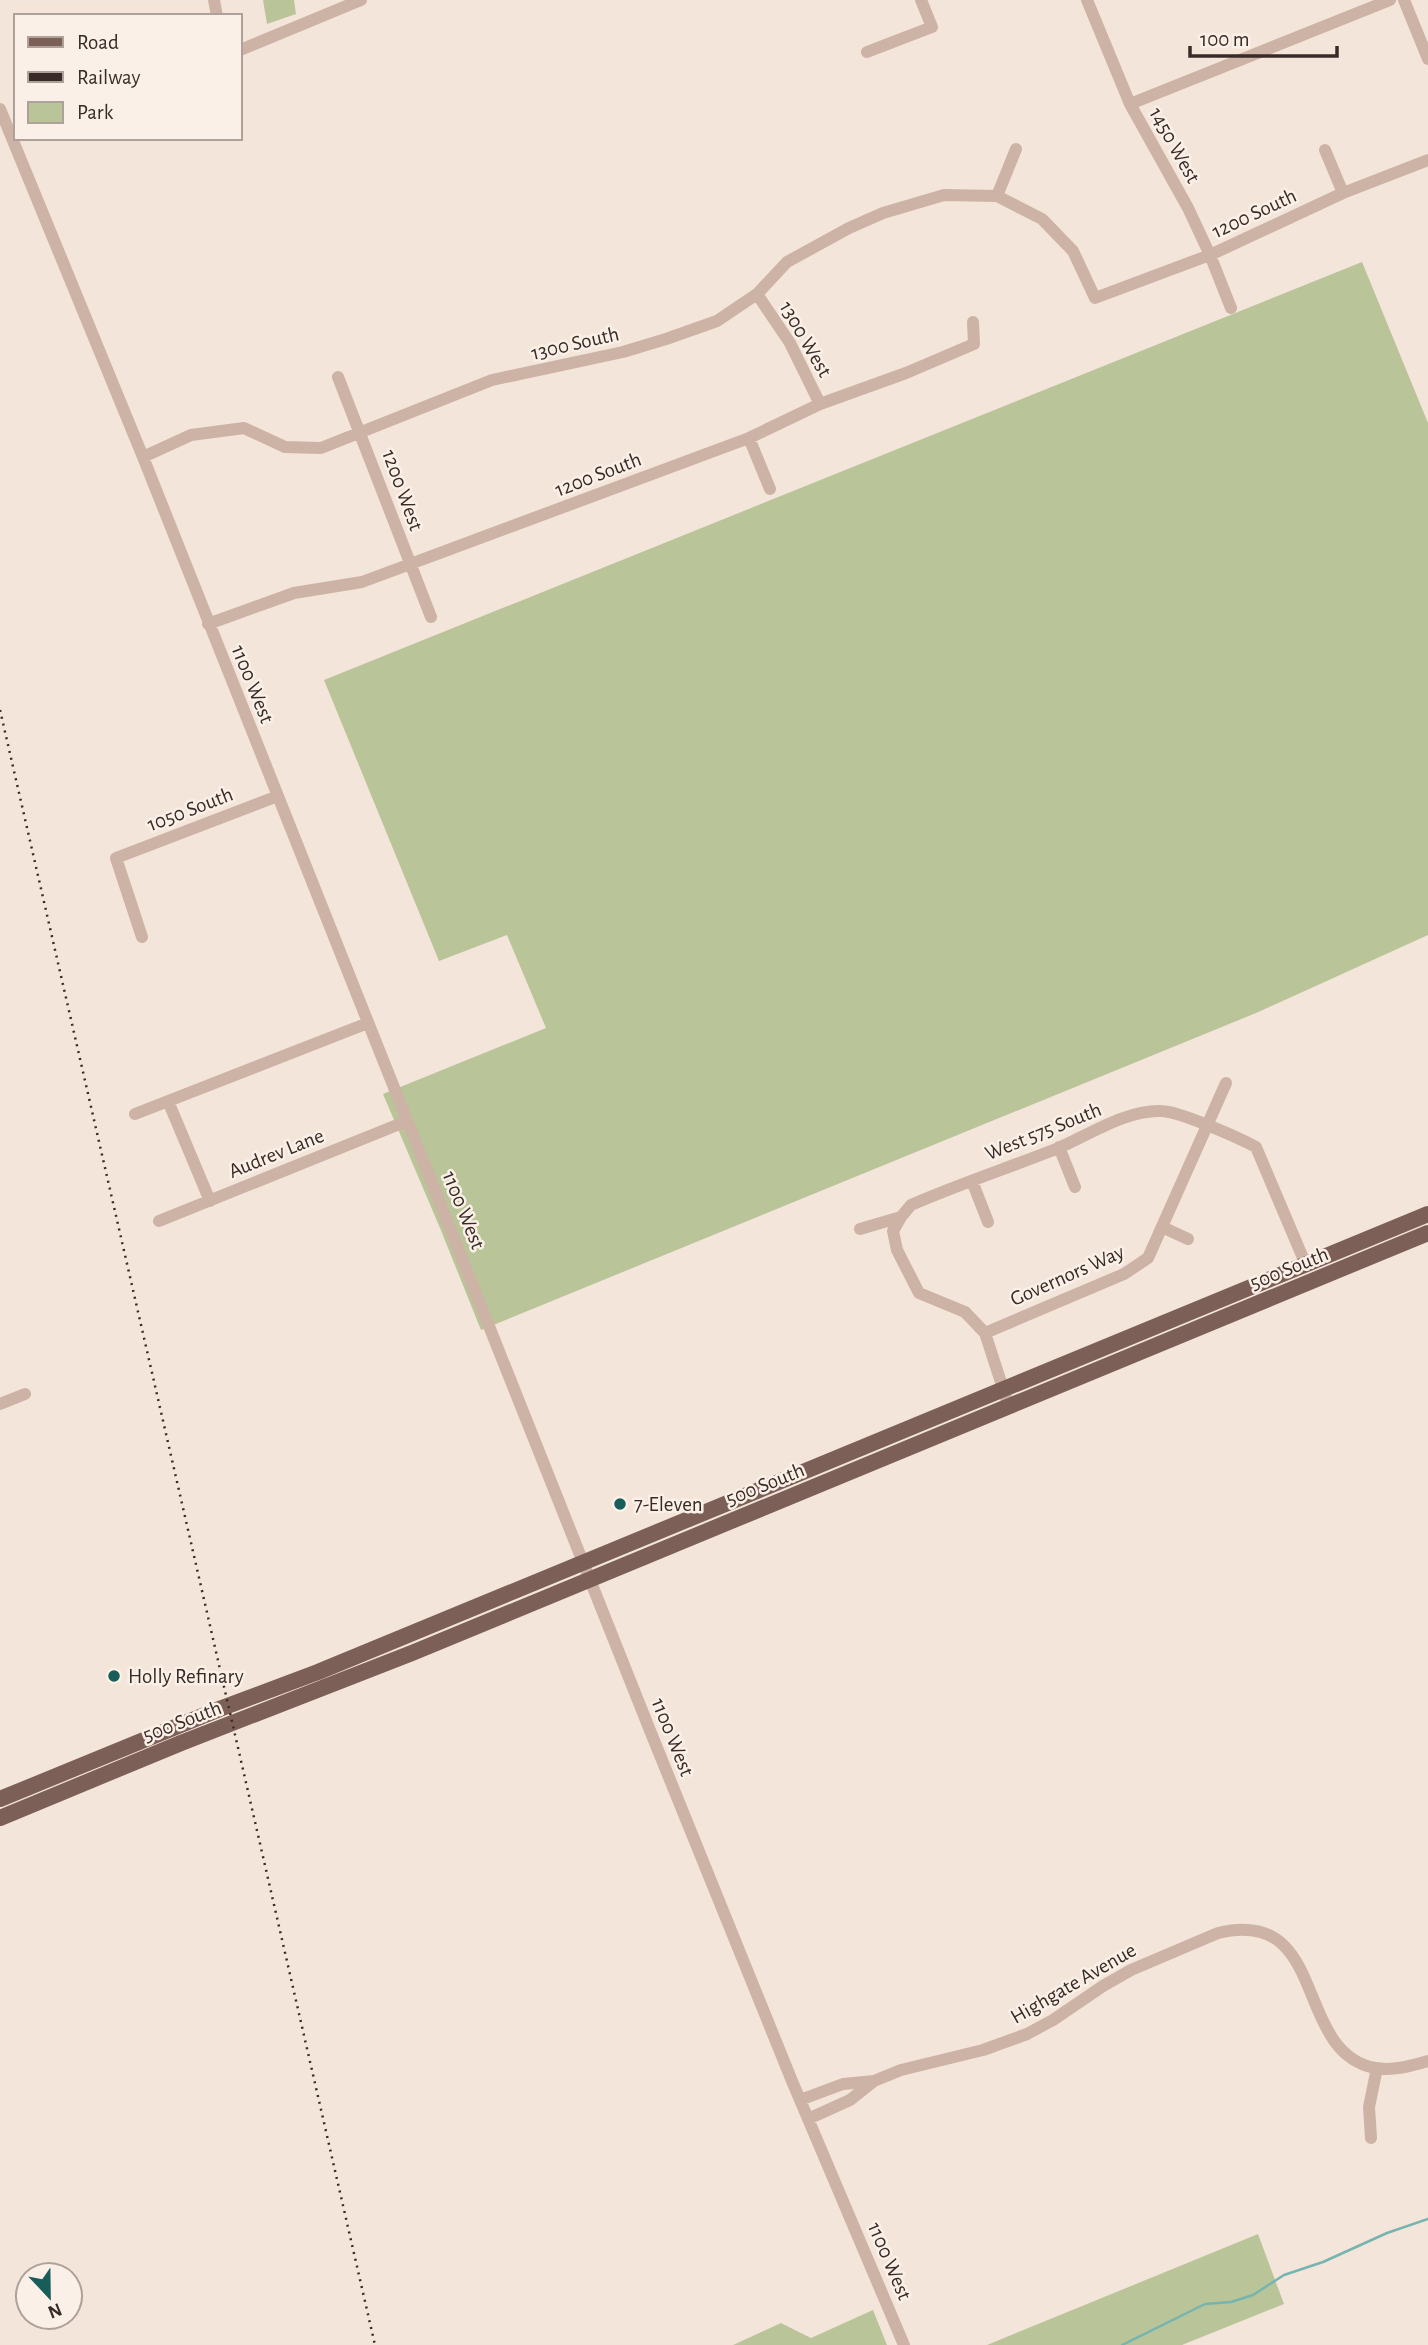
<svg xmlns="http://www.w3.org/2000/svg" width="1428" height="2345" viewBox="0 0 1428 2345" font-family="'Alegreya Sans',sans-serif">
  <rect width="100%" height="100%" fill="#f4e5da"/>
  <path fill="#bac499" d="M263,0H294L296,14L267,24Z
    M1362,262L1428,423V935L1256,1013L481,1330L440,1228L383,1094L546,1028L507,935L439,961L324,680Z
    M1258,2234L1284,2304L1182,2345H987Z
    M873,2310L887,2345H733L781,2323L811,2338Z"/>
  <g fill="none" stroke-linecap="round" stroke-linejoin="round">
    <path stroke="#76b4b0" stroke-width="2.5" d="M1122,2345L1205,2304L1231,2302L1253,2295L1284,2275L1323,2262L1387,2233L1428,2219"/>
    <path stroke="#cdb3a5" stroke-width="12" d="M214,0L217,16
      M1087,0L1130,104L1188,208L1210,255L1231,308
      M1404,0L1428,59
      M240,50L361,0
      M867,52L932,27L921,0
      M1130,104L1390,0
      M0,109L143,457L649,1728L792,2081L904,2345
      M1325,150L1343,193
      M997,196L1016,149
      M757,294L790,343L820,404
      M338,377L431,617
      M749,438L770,489
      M143,457L191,435L244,428L285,447L321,448L492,380L623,352L666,339L717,321L757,294L787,262L849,228L883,213L944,195L997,196L1042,219L1073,251L1095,298L1210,255L1343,193L1428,160
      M208,624L294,593L362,582L749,438L820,404L906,373L974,344L973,322
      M142,937L116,858L278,796
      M168,1101L210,1201
      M135,1114L368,1023
      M1059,1147L1075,1187
      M972,1181L988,1222
      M159,1221L407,1121
      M1162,1227L1188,1239
      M860,1229L901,1217
      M985,1333L1124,1274L1148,1258L1226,1083
      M0,1404L25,1394
      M1009,1407L985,1333L965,1312L919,1293L897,1250L893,1231L901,1217L911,1205C959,1184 1008,1168 1056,1149C1089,1135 1125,1110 1161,1111C1179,1111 1239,1138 1256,1147L1306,1265
      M800,2100L843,2084L874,2081
      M808,2119L850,2100L874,2081L901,2070L983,2050L1027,2034L1053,2020L1103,1986L1131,1970L1218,1933C1330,1906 1292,2052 1375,2068C1393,2071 1411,2066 1428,2061
      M1371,2138L1369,2107L1377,2068"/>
    <path stroke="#7c5f57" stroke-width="16" d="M0,1799L222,1708L318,1672L1428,1214
      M0,1818L181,1743L412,1653L1428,1233"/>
    <path stroke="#382b27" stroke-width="2.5" stroke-dasharray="2 5" stroke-linecap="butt" d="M0,710L375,2345"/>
  </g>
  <g fill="#195d5b" stroke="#fbf0e7" stroke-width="2.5">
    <circle cx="620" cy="1504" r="7"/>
    <circle cx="114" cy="1676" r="7"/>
  </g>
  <g text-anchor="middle" stroke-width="5" stroke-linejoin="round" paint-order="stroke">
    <g font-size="21" fill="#382b27" stroke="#fbf0e7">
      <text transform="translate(1175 145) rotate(61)" y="7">1450 West</text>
      <text transform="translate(1254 213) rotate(-25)" y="7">1200 South</text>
      <text transform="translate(806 339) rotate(60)" y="7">1300 West</text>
      <text transform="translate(575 343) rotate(-13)" y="7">1300 South</text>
      <text transform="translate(598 474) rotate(-21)" y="7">1200 South</text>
      <text transform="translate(403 490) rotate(70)" y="7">1200 West</text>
      <text transform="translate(253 684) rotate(68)" y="7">1100 West</text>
      <text transform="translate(190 809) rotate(-21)" y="7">1050 South</text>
      <text transform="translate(1043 1131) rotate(-22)" y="7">West 575 South</text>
      <text transform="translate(276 1153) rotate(-22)" y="7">Audrev Lane</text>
      <text transform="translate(464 1210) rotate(68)" y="7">1100 West</text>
      <text transform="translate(1289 1268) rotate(-22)" y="7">500 South</text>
      <text transform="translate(1067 1275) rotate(-24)" y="7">Governors Way</text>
      <text transform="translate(765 1484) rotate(-22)" y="7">500 South</text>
      <text transform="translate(182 1721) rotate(-21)" y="7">500 South</text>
      <text transform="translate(673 1737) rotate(68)" y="7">1100 West</text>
      <text transform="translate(1073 1983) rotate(-30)" y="7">Highgate Avenue</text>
      <text transform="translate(890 2261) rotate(67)" y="7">1100 West</text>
    </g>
    <g font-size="21" fill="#382b27" stroke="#fbf0e7" text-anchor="start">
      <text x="634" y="1511">7-Eleven</text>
      <text x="128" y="1683">Holly Refinary</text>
    </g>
  </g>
  <rect x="14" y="14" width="228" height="126" fill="#fbf0e7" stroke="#ada19a" stroke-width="2"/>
  <rect x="28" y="37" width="35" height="10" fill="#7c5f57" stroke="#ada19a" stroke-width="2"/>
  <text x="77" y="49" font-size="21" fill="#382b27">Road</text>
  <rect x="28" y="72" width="35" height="10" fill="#382b27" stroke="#ada19a" stroke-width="2"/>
  <text x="77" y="84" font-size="21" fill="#382b27">Railway</text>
  <rect x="28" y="102" width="35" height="21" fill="#bac499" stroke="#ada19a" stroke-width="2"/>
  <text x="77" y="119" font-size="21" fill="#382b27">Park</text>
  <g transform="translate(49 2296) rotate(158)"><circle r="33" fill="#fbf0e7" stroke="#ada19a" stroke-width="2"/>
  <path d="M0-5L12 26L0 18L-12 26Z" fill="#195d5b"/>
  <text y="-10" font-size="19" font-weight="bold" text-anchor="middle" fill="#382b27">N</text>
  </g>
  <path d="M1190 46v10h147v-10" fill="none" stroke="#382b27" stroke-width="3.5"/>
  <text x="1200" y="46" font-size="21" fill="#382b27" stroke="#fbf0e7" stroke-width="5" paint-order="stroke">100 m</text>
</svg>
